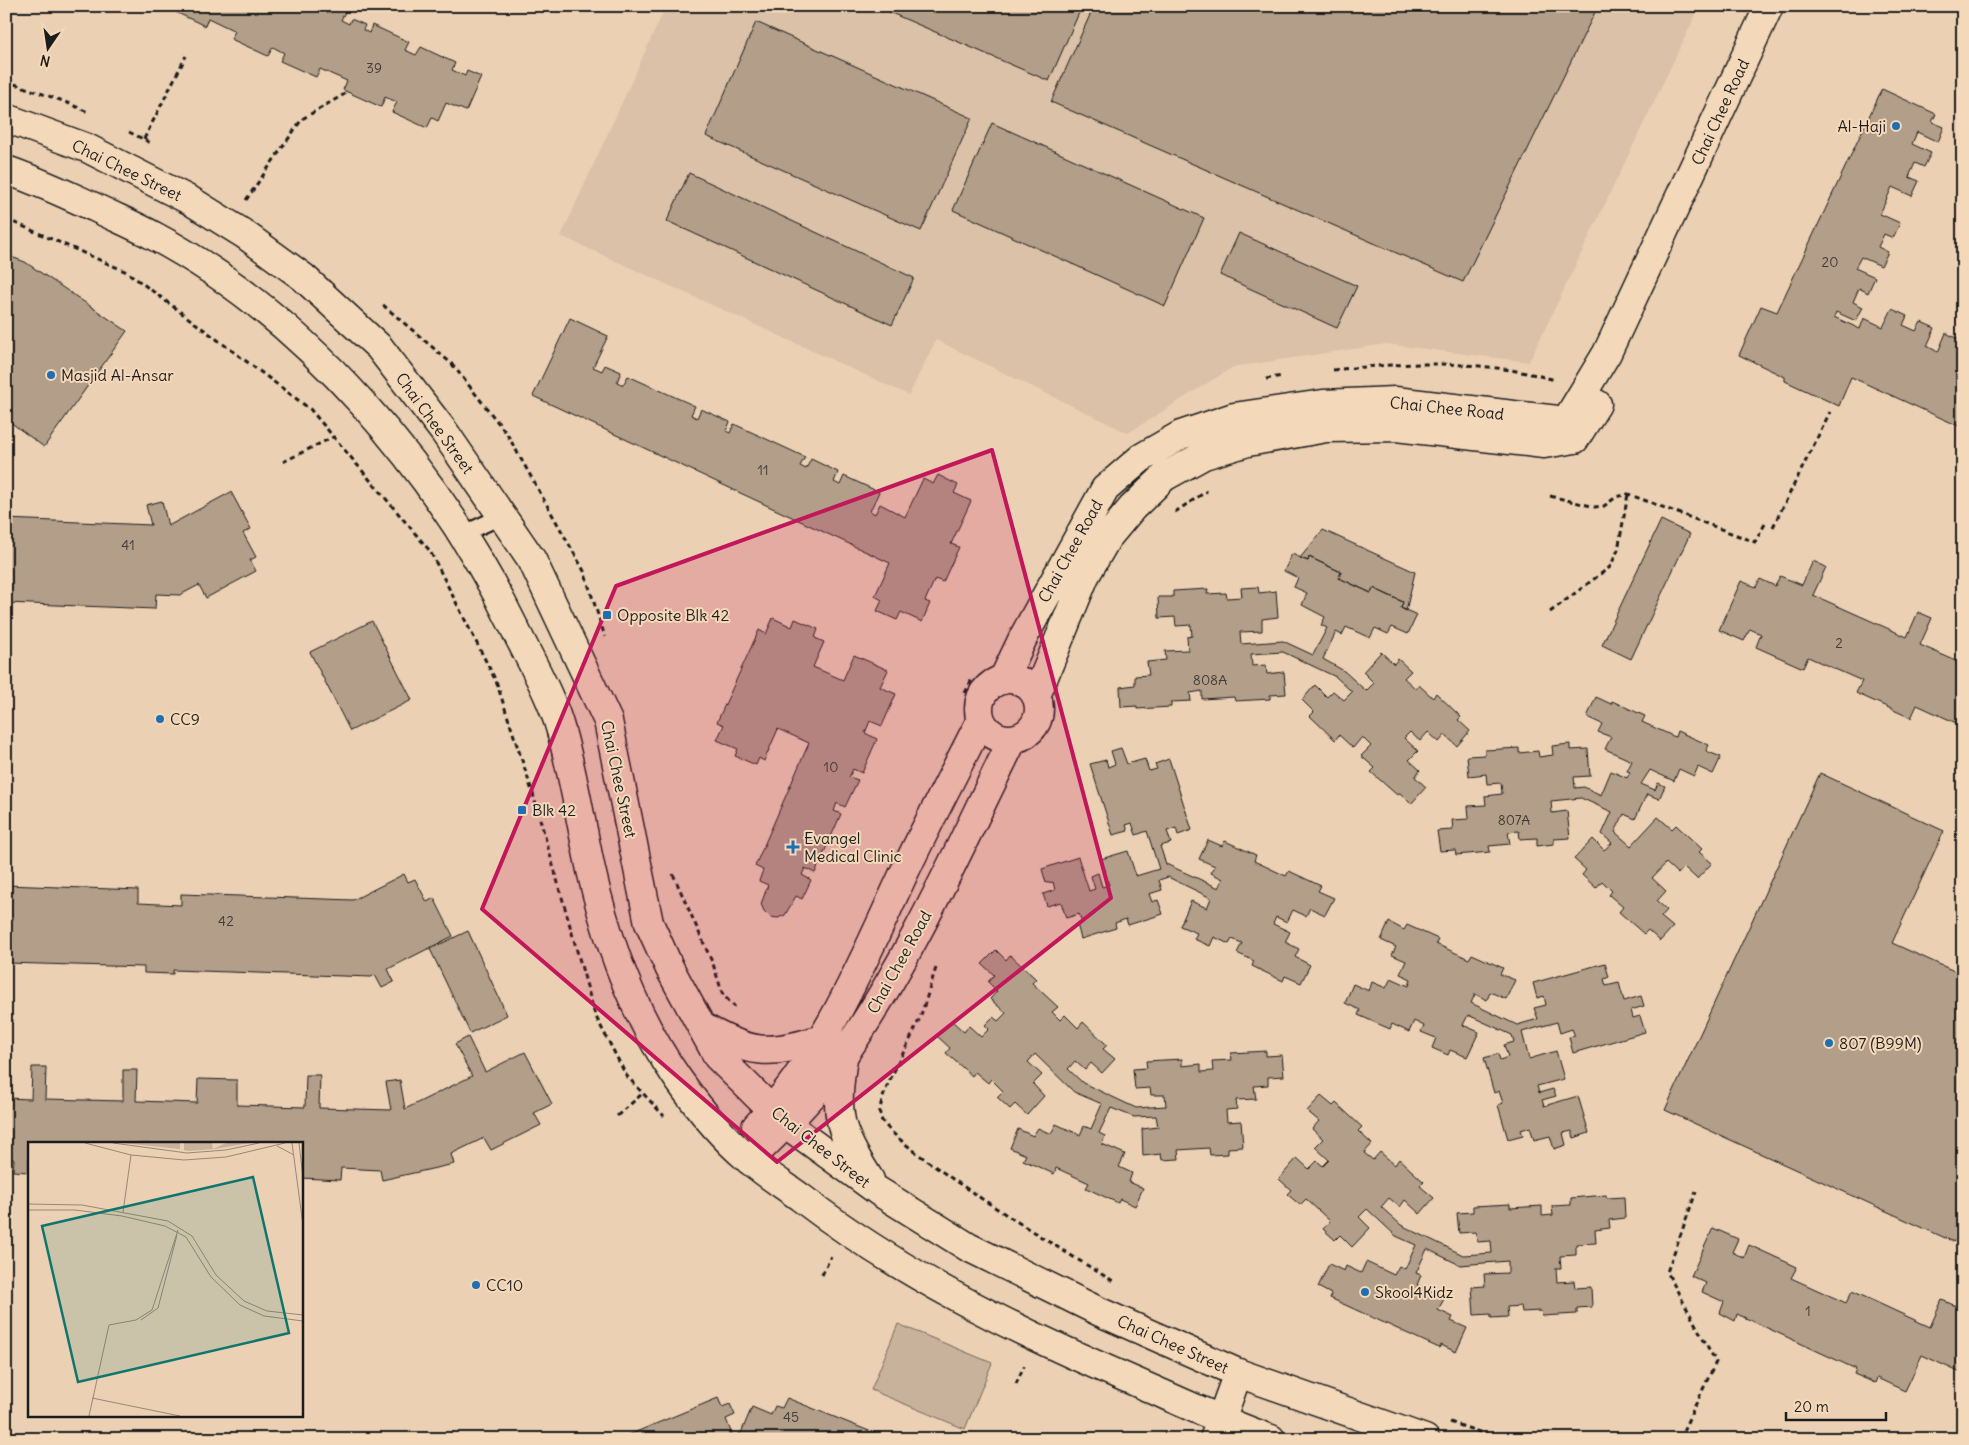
<svg xmlns="http://www.w3.org/2000/svg" width="1969" height="1445" viewBox="0 0 1969 1445" font-family="Delius,sans-serif">
  <rect width="100%" height="100%" fill="#ebd0b4"/>
  <filter id="ink" filterUnits="userSpaceOnUse"><feTurbulence type="fractalNoise" baseFrequency=".02" numOctaves="2"/><feDisplacementMap in="SourceGraphic" scale="10" xChannelSelector="R" yChannelSelector="G"/><feConvolveMatrix kernelMatrix="1 2 1 2 8 2 1 2 1" color-interpolation-filters="sRGB"/></filter>
  <g filter="url(#ink)">
    <path fill="#dac1a7" d="M666,6H1700L1529,362L1386,344L1233,367L1128,433L936,340L909,395L561,236Z"/>
    <path fill="#c9b29b" stroke="#72675c" d="M898,1324L992,1363L965,1429L871,1390Z"/>
    <path fill="#b29e89" stroke="#1c1c1c" d="M163,6H332L345,12L341,20L349,24L351,19L365,25L363,30L369,33L372,25L409,42L405,50L416,55L421,47L455,63L452,70L465,76L467,71L481,77L466,111L446,103L438,121L432,118L427,128L392,112L397,102L385,97L381,107L343,90L347,81L320,69L316,77L280,61L284,53L273,47L268,56L231,39L235,31L208,18L205,26Z
      M875,6H1082L1049,81Z
      M1094,6H1598L1463,282L1051,102Z
      M756,22L972,118L921,231L706,136Z
      M1882,89L1936,114L1932,122L1944,127L1938,142L1917,132L1912,144L1931,153L1924,167L1915,163L1909,177L1919,181L1912,196L1892,187L1880,214L1900,223L1893,238L1884,234L1878,247L1888,252L1881,266L1861,257L1855,268L1875,277L1868,293L1859,288L1853,302L1863,307L1856,321L1836,312L1834,317L1860,329L1864,318L1883,327L1892,309L1907,316L1903,325L1916,331L1921,322L1935,328L1927,346L1938,352L1946,333L1962,341L1957,349L1963,352V428L1851,377L1839,406L1785,381V377L1739,355L1761,306L1777,312Z
      M992,123L1204,218L1165,306L953,210Z
      M689,173L914,278L892,325L667,221Z
      M1239,233L1357,286L1337,328L1220,275Z
      M6,255L25,262L127,331L44,447L6,419Z
      M570,318L608,336L593,367L602,371L605,365L621,372L617,382L623,385L628,376L695,406L691,415L697,418L701,409L730,422L726,431L730,433L734,424L805,457L800,466L806,469L811,459L838,472L834,482L840,485L844,476L879,492L870,511L875,514L880,504L905,517L923,479L933,484L938,475L958,485L954,493L971,501L951,544L959,547L943,582L935,579L925,601L930,603L922,622L901,612L897,620L877,611L882,600L875,596L890,563L533,396Z
      M231,492L251,529L243,533L256,557L250,560L256,571L206,598L199,585L180,595L156,594L155,609L6,603V519L151,525L146,505L162,501L168,526Z
      M1661,520L1690,534L1631,659L1602,645Z
      M1323,530L1415,572L1406,611L1401,608L1403,602L1373,588L1371,593L1339,578L1341,572L1309,557L1308,561L1300,558Z
      M1292,554L1308,561L1309,557L1341,572L1339,578L1371,593L1373,588L1403,602L1401,608L1417,615L1408,634L1392,627L1388,634L1375,628L1370,638L1346,627L1342,635L1336,632L1323,659L1344,671L1366,691L1374,683L1363,672L1381,652L1394,664L1398,659L1411,671L1404,678L1416,689L1419,685L1433,698L1436,693L1461,717L1458,720L1470,731L1457,746L1445,735L1439,742L1428,732L1420,741L1410,732L1404,738L1418,751L1409,760L1420,770L1415,777L1426,787L1411,804L1400,793L1397,795L1371,772L1375,768L1361,756L1371,746L1362,737L1353,748L1339,735L1335,740L1310,716L1314,712L1302,700L1315,685L1327,697L1333,691L1344,700L1352,692L1336,677L1283,652L1251,654L1252,666L1266,665L1267,674L1284,672L1286,694L1270,695V699L1235,701L1234,697L1202,699V691L1190,693L1191,701L1171,702V707L1137,709V706L1121,707L1120,687L1135,685V676L1149,675L1147,662L1166,660L1165,651L1188,650L1187,637L1192,636L1191,625L1176,626L1175,617L1159,618L1158,597H1173V591L1208,589L1207,594L1226,593L1227,598L1242,597L1241,588L1258,587L1259,593L1276,591L1278,617L1262,619V631L1240,632L1241,644L1283,641L1313,655L1327,628L1321,625L1325,617L1302,605L1307,593L1294,587L1298,578L1284,571Z
      M1813,561L1826,567L1813,595L1907,637L1918,612L1932,618L1920,645L1963,664V726L1917,705L1911,718L1856,693L1862,681L1808,657L1803,668L1756,647L1761,634L1750,629L1744,641L1719,630L1741,581L1756,587L1760,579L1775,586L1780,576L1802,585Z
      M773,618L792,627L795,619L818,629L815,638L824,642L813,667L843,680L854,655L888,670L880,687L896,694L882,726L870,721L865,733L877,739L862,773L853,769L849,777L858,780L845,807L837,803L834,811L841,814L815,873L805,868L802,875L811,880L802,899L796,896L785,915L778,918L770,917L764,911L761,904L768,885L759,881L763,870L755,866L809,743L778,729L764,761L759,758L756,765L735,756L738,749L717,740L724,725L717,722L759,630L766,634Z
      M372,621L412,700L350,731L310,652Z
      M1596,697L1611,704L1612,701L1645,716L1642,722L1675,737L1677,731L1709,745L1706,751L1721,757L1713,774L1698,767L1694,776L1679,769L1674,781L1650,770L1641,784L1655,790L1658,783L1665,786L1659,799L1647,794L1635,819L1624,814L1615,832L1631,846L1658,817L1672,829L1676,825L1702,849L1699,852L1712,863L1697,879L1684,867L1678,874L1666,863L1652,878L1666,891L1657,901L1667,910L1661,917L1673,927L1660,941L1648,930L1644,934L1619,912L1623,907L1609,895L1612,891L1602,881L1596,888L1582,875L1586,870L1574,859L1593,839L1604,850L1612,843L1602,834L1612,812L1581,798L1551,801L1552,813L1567,811L1570,838L1554,839V844L1537,846V838L1520,839L1519,831L1508,832L1510,844L1489,846L1490,852L1456,855L1455,850L1440,851L1437,831L1453,830L1452,820L1469,819L1468,806L1486,805L1485,796L1502,794L1501,783L1487,784L1486,774L1469,776L1467,756L1485,755V750L1519,748V753L1538,751L1539,757L1553,755L1552,746L1570,744V750L1588,749L1590,776L1574,777L1575,788L1584,787L1601,795L1611,771L1627,778L1630,772L1627,771L1632,761L1605,749L1611,737L1598,732L1602,724L1587,717Z
      M1121,748L1127,764L1145,759L1149,771L1157,769L1155,764L1169,759L1192,830L1178,835L1176,828L1167,831L1171,843L1160,846L1166,864L1219,888L1223,879L1211,873L1215,866L1199,859L1208,840L1222,846L1225,841L1256,855L1254,861L1286,876L1289,871L1321,886L1318,891L1334,898L1325,915L1310,908L1306,916L1293,910L1287,922L1276,917L1273,924L1290,932L1285,942L1299,949L1295,957L1310,965L1301,983L1285,976L1283,981L1252,966L1254,961L1237,953L1242,943L1232,939L1229,944L1214,937L1210,946L1194,939L1197,933L1180,926L1191,901L1207,908L1211,898L1168,877L1159,880L1162,890L1149,894L1152,902L1158,900L1163,914L1128,925L1126,919L1115,923L1116,928L1081,939L1077,924L1082,923L1079,914L1066,918L1061,902L1047,906L1043,894L1055,890L1053,882L1046,883L1042,869L1078,857L1089,891L1095,889L1091,876L1098,873L1102,887L1109,885L1101,859L1128,851L1136,876L1159,869L1147,831L1136,835L1132,823L1126,825L1128,831L1113,835L1090,764L1106,760L1108,767L1115,764L1111,751Z
      M1820,773L1944,831L1892,943L1963,975V1223L1954,1242L1665,1110Z
      M404,874L408,882L415,879L427,902L434,898L453,936L388,969L394,982L382,988L375,975L371,977L173,970V974L144,973V967L6,963V885L138,890V903L181,905V894L353,900Z
      M1389,922L1404,930L1407,925L1438,939L1436,944L1469,959L1472,954L1503,968L1500,974L1515,980L1506,999L1490,992L1487,1000L1475,994L1471,1003L1517,1025L1538,1019L1534,1008L1546,1005L1544,996L1537,998L1533,983L1605,963L1609,977L1604,979L1606,986L1619,983L1624,1001L1641,996L1644,1006L1631,1010L1633,1018L1640,1016L1645,1032L1573,1053L1569,1037L1575,1036L1572,1029L1560,1033L1557,1022L1522,1032L1529,1059L1556,1051L1564,1079L1537,1086L1539,1093L1553,1089L1556,1096L1542,1100L1544,1106L1578,1096L1589,1133L1574,1138L1572,1131L1563,1133L1566,1145L1554,1149L1550,1136L1534,1140L1530,1127L1521,1130L1523,1135L1508,1139L1498,1105L1503,1103L1499,1091L1494,1093L1484,1058L1498,1054L1500,1060L1508,1057L1504,1045L1514,1042L1512,1035L1468,1015L1463,1025L1479,1032L1467,1057L1450,1050L1448,1055L1432,1048L1436,1038L1421,1032L1424,1026L1414,1021L1409,1032L1392,1024L1390,1029L1358,1015L1360,1010L1345,1003L1353,984L1369,991L1372,982L1386,988L1391,978L1409,986L1411,979L1400,974L1406,961L1392,955L1396,947L1381,940Z
      M468,931L507,1015L470,1033L430,949Z
      M996,950L1006,960L1010,955L1036,979L1032,983L1058,1007L1052,1012L1060,1020L1065,1015L1078,1028L1083,1022L1107,1045L1103,1049L1115,1059L1102,1073L1091,1063L1085,1070L1075,1061L1068,1069L1083,1083L1136,1108L1166,1106L1165,1095H1151L1150,1088L1135,1089L1133,1069L1147,1068L1146,1061L1182,1059V1066L1201,1064V1072L1213,1071L1212,1061L1232,1060L1231,1053L1266,1051V1056L1282,1055L1284,1076L1268,1077V1085L1254,1086L1256,1099L1236,1100L1237,1109L1226,1110L1227,1122L1241,1121L1243,1147L1228,1148V1154L1210,1155L1209,1148L1178,1150L1179,1159L1162,1160L1161,1154L1143,1156L1142,1129L1158,1127L1156,1116L1134,1117L1111,1108L1099,1133L1105,1136L1102,1144L1125,1154L1119,1167L1132,1173L1129,1182L1143,1188L1135,1206L1120,1199L1118,1203L1086,1188L1089,1183L1056,1168L1054,1174L1023,1160L1026,1155L1010,1148L1018,1129L1033,1136L1038,1128L1051,1134L1056,1124L1080,1135L1084,1126L1091,1129L1102,1104L1074,1092L1035,1054L1028,1062L1042,1075L1033,1084L1044,1096L1027,1115L1015,1104L1010,1109L997,1097L1003,1091L991,1079L988,1083L975,1072L972,1076L946,1053L950,1048L937,1036L952,1021L964,1032L969,1026L981,1037L989,1029L985,1025L993,1017L998,1021L1006,1013L990,999L997,991L988,982L994,975L982,964Z
      M468,1037L485,1072L525,1052L552,1104L534,1113L541,1125L491,1150L484,1138L451,1154L454,1164L382,1180L380,1170L341,1168L340,1180L301,1178V1144H29V1172L13,1171L14,1159H6V1098L31,1099L32,1067H46L45,1099L123,1101V1070H137L136,1101L197,1103L198,1079L237,1080V1105L305,1107L306,1075H320L319,1108L391,1110L386,1082L400,1080L405,1109L472,1076L455,1044Z
      M1321,1096L1333,1106L1336,1103L1362,1127L1358,1131L1372,1144L1364,1153L1373,1160L1380,1152L1395,1165L1399,1159L1424,1182L1420,1186L1434,1198L1420,1214L1405,1200L1400,1207L1389,1198L1381,1207L1401,1225L1463,1255L1492,1253L1491,1241L1477,1242L1476,1232L1459,1233L1457,1213L1473,1212V1206L1510,1204V1208L1542,1206V1216L1553,1215L1552,1206L1571,1205V1198L1606,1195L1607,1198L1624,1197L1625,1218L1609,1220L1610,1228L1595,1230L1596,1243L1576,1244V1255L1560,1256L1561,1268H1556L1557,1282L1574,1281L1575,1288L1591,1287L1592,1307L1577,1308V1314L1542,1316L1541,1311L1522,1312L1521,1306L1507,1307L1508,1317L1491,1318V1314L1474,1315L1472,1287L1485,1286L1484,1274L1508,1273V1261L1460,1265L1427,1249L1416,1273L1421,1275L1417,1285L1445,1297L1438,1310L1453,1317L1451,1321L1467,1328L1456,1352L1441,1345L1439,1348L1330,1298L1331,1294L1318,1287L1329,1264L1344,1271L1346,1266L1361,1273L1366,1262L1394,1275L1399,1266L1405,1269L1416,1245L1396,1236L1367,1209L1359,1217L1370,1228L1352,1247L1340,1235L1335,1240L1323,1229L1330,1221L1306,1199L1300,1205L1287,1194L1291,1190L1279,1179L1297,1158L1309,1169L1317,1161L1323,1166L1329,1160L1315,1147L1323,1139L1312,1129L1319,1121L1307,1111Z
      M1713,1228L1738,1239L1732,1252L1744,1258L1749,1245L1797,1267L1791,1278L1846,1303L1852,1291L1930,1327L1942,1300L1963,1309V1374L1922,1355L1905,1391L1877,1378L1875,1383L1854,1374L1856,1369L1737,1314L1735,1321L1720,1313L1724,1302L1702,1292L1706,1283L1691,1276Z
      M718,1398L722,1407L730,1404L735,1415L726,1419L733,1437L741,1433L752,1407L771,1415L775,1406L782,1408L787,1398L889,1439H619Z"/>
    <g fill="none" stroke-linecap="round" stroke-linejoin="round">
      <defs>
        <path id="service" d="M463,534L502,516"/>
        <path id="minor" d="M979 709a30 30 0 1 1 60 0a30 30 0 1 1-60 0Z
          M1003,680L1024,636L1105,489L1141,458L1181,435L1234,417L1323,404L1395,401L1566,421L1607,353L1769,6
          M1036,696L1085,576L1107,538L1132,508L1164,477L1204,455L1248,442L1326,428L1396,427L1544,444L1575,439L1597,404
          M756,1127C824,1057 863,961 904,873C929,821 955,771 981,720
          M749,1160C782,1128 817,1094 843,1056C911,958 960,846 1013,739
          M1214,1439L1238,1373"/>
        <path id="tertiary" d="M6,118L87,148L191,201L244,234L303,277L379,347L445,433L532,560L608,721L649,923L670,969L718,1057L786,1124L878,1191L968,1247L1100,1312L1238,1373L1425,1439
          M6,170C36,180 65,194 94,207C114,217 134,225 154,236C307,317 439,473 514,627C530,660 552,697 561,731C574,777 581,824 591,870C608,945 634,1016 678,1079C697,1106 721,1136 747,1158C763,1172 782,1184 800,1197C901,1274 1014,1330 1131,1380C1177,1400 1223,1422 1271,1439
          M701,1026C749,1054 769,1056 821,1039
          M843,1058C834,1115 838,1130 870,1180"/>
      </defs>
      <use href="#service" stroke="#1c1c1c" stroke-width="19"/>
      <use href="#minor" stroke="#1c1c1c" stroke-width="31"/>
      <use href="#tertiary" stroke="#1c1c1c" stroke-width="31"/>
      <path stroke="#1c1c1c" stroke-width="3" stroke-dasharray="5 4" stroke-linecap="butt" d="M6,81L63,101L88,112
        M129,132L151,143
        M144,139L186,56
        M246,200L302,119L348,92
        M6,219L127,272L310,409L430,551L496,681L533,794L595,1015L626,1075L664,1116
        M383,305L452,364L507,434L584,571L605,637
        M1333,370C1408,362 1482,359 1555,380
        M1266,379L1282,376
        M283,462L333,437
        M1550,496L1595,507L1604,506L1616,497L1628,494L1755,542L1765,524
        M1175,512L1207,491
        M1773,527L1830,412
        M1550,612L1610,567L1618,550L1628,494
        M965,693L972,679
        M673,874L713,964L723,995L735,1007
        M936,968C929,988 924,1010 915,1029C907,1048 877,1097 880,1116C885,1144 1080,1261 1113,1281
        M617,1116L643,1093
        M822,1275L831,1256
        M1016,1384L1024,1366
        M1450,1422L1500,1439
        M1679,1439L1716,1362L1667,1272L1696,1192"/>
      <use href="#service" stroke="#f4d8ba" stroke-width="15"/>
      <use href="#minor" stroke="#f4d8ba" stroke-width="28"/>
      <use href="#tertiary" stroke="#f4d8ba" stroke-width="28"/>
    </g>
  </g>
  <path fill="#c2185b" fill-opacity="0.2" stroke="#c2185b" stroke-width="4" stroke-linejoin="round" d="M992,450L1111,898L777,1162L482,909L616,586Z"/>
  <g fill="#1f6fb2" stroke="#f4d8ba" stroke-width="2">
    <circle cx="1896" cy="126" r="5"/>
    <circle cx="51" cy="375" r="5"/>
    <rect x="602" y="610" width="10" height="10" rx="2.5"/>
    <circle cx="160" cy="719" r="5"/>
    <rect x="517" y="805" width="10" height="10" rx="2.5"/>
    <path d="M790.5 839.5h5v5h5v5h-5v5h-5v-5h-5v-5h5z"/>
    <circle cx="1829" cy="1043" r="5"/>
    <circle cx="476" cy="1285" r="5"/>
    <circle cx="1365" cy="1292" r="5"/>
  </g>
  <g text-anchor="middle" stroke-width="4" stroke-linejoin="round" paint-order="stroke">
    <g font-size="14" fill="#423c37">
      <text x="374" y="73">39</text>
      <text x="1830" y="267">20</text>
      <text x="763" y="475">11</text>
      <text x="128" y="550">41</text>
      <text x="1839" y="648">2</text>
      <text x="1210" y="685">808A</text>
      <text x="831" y="772">10</text>
      <text x="1514" y="825">807A</text>
      <text x="226" y="926">42</text>
      <text x="1808" y="1316">1</text>
      <text x="791" y="1422">45</text>
    </g>
    <g font-size="16" fill="#1c1c1c" stroke="#f4d8ba">
      <text transform="translate(1720 112) rotate(-65)" y="6">Chai Chee Road</text>
      <text transform="translate(127 170) rotate(26)" y="6">Chai Chee Street</text>
      <text transform="translate(1447 408) rotate(6)" y="6">Chai Chee Road</text>
      <text transform="translate(435 423) rotate(54)" y="6">Chai Chee Street</text>
      <text transform="translate(1070 551) rotate(-61)" y="6">Chai Chee Road</text>
      <text transform="translate(619 779) rotate(78)" y="6">Chai Chee Street</text>
      <text transform="translate(899 962) rotate(-61)" y="6">Chai Chee Road</text>
      <text transform="translate(821 1147) rotate(38)" y="6">Chai Chee Street</text>
      <text transform="translate(1173 1344) rotate(24)" y="6">Chai Chee Street</text>
    </g>
    <g font-size="16" fill="#1c1c1c" stroke="#f4d8ba" text-anchor="start">
      <text x="1886" y="132" text-anchor="end">Al-Haji</text>
      <text x="61" y="381">Masjid Al-Ansar</text>
      <text x="617" y="621">Opposite Blk 42</text>
      <text x="170" y="725">CC9</text>
      <text x="532" y="816">Blk 42</text>
      <text x="804" y="844">Evangel<tspan x="804" dy="18">Medical Clinic</tspan></text>
      <text x="1839" y="1049">807 (B99M)</text>
      <text x="486" y="1291">CC10</text>
      <text x="1375" y="1298">Skool4Kidz</text>
    </g>
  </g>
  <g transform="translate(28 1142)">
    <rect width="275" height="275" fill="#ebd0b4"/>
    <path d="M94,1H152V7ZM156,1H184L185,7L198,1H222L187,7L160,9L156,8Z" fill="#c9b29b"/>
    <path fill="none" stroke="#988877" stroke-width="1" d="M57,1L103,13L156,18L198,15L257,1M85,1L159,11L198,8L231,1M264,1L275,83M271,1L275,36M249,4L266,13M0,62L54,63L140,79L164,94L188,133L216,159L239,169L275,173M0,68H47L94,74L137,84L158,95L183,135L212,163L236,174L275,179M95,70L103,13M113,178L130,166L149,93M64,256L152,274M61,274L81,183L108,178L124,168L150,88"/>
    <path fill="#0f766e" fill-opacity="0.15" stroke="#0f766e" stroke-width="2.5" d="M225,35L261,191L50,240L14,84Z"/>
    <rect width="275" height="275" fill="none" stroke="#1c1c1c" stroke-width="2.5"/>
  </g>
  <rect width="1969" height="1445" fill="none" stroke="#f4d8ba" stroke-width="25"/>
  <rect x="12" y="12" width="1944" height="1420" fill="none" stroke="#1c1c1c" stroke-width="2" filter="url(#ink)"/>
  <g transform="translate(48 48) rotate(193)" stroke="#f4d8ba" stroke-width="4" paint-order="stroke">
  <path d="M0-4L9 19L0 12L-9 19Z" fill="#1c1c1c"/>
  <text y="-8" font-size="14" font-weight="bold" text-anchor="middle" fill="#1c1c1c">N</text>
  </g>
  <path d="M1786 1412v8h100v-8" fill="none" stroke="#1c1c1c" stroke-width="2.5"/>
  <text x="1794" y="1412" font-size="15" fill="#1c1c1c" stroke="#f4d8ba" stroke-width="4" paint-order="stroke">20 m</text>
</svg>
